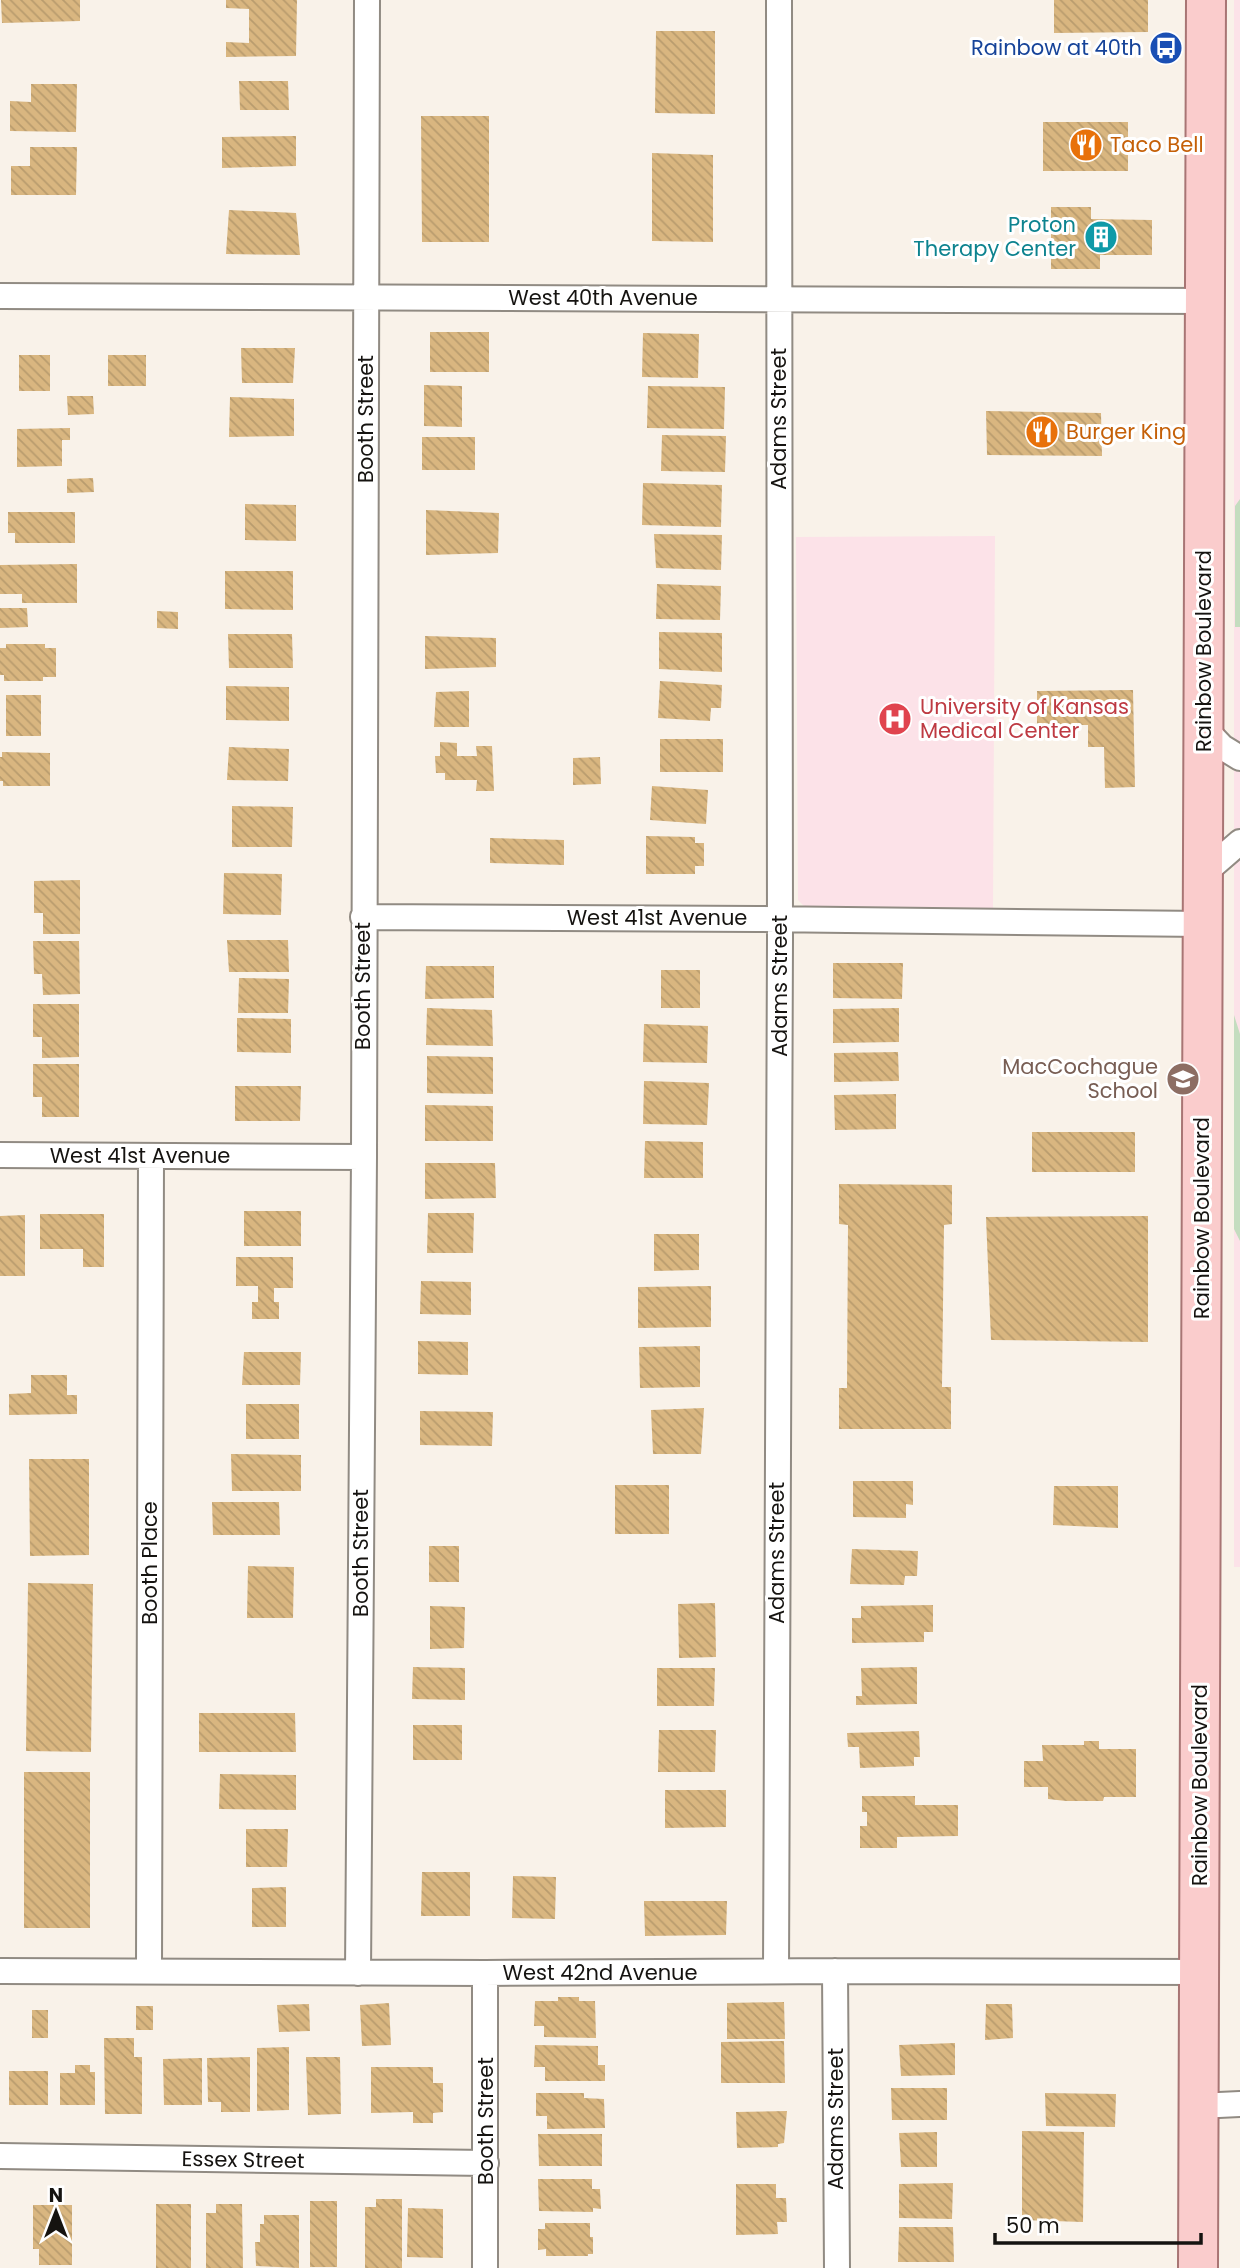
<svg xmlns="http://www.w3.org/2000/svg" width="1240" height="2268" viewBox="0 0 1240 2268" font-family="Poppins,sans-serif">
  <defs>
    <pattern id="grass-tufts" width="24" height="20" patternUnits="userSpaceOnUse" patternTransform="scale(1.75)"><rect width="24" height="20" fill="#c4ddbf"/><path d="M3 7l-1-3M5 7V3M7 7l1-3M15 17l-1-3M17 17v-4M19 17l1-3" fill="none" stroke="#a8bda3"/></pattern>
    <pattern id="building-back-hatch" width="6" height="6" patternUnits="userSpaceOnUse" patternTransform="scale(1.75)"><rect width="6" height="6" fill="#d9b680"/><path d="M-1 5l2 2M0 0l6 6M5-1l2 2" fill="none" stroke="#b99c6e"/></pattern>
  </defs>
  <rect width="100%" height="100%" fill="#f9f2e9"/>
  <path fill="#fce2e8" d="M1234,0H1240V1567H1234Z
    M995,536L993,909L804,906L798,900L796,537Z"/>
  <path fill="url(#grass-tufts)" d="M1240,499V627H1235V506Z
    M1234,1015L1240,1034V1241L1234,1229Z"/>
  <path fill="url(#building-back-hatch)" d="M1,0H80V21L2,23Z
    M226,0H297L296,56L226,57V42L249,43V9L226,8Z
    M1054,0H1148V32L1054,33Z
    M656,31H715V114L655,113Z
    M239,81H288L289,110H240Z
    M31,84H77L76,132L10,131V101L31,102Z
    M421,116H489V242H422Z
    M1043,122H1128V171H1043Z
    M296,136V166L222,168V137Z
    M30,147H77L76,195H11V166H30Z
    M652,153L713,155V242L652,241Z
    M1051,207H1091V219L1152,220V255H1100V269H1051Z
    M229,210L296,213L300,255L226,254Z
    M430,332H489V372H430Z
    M643,333L699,334L698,378L642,377Z
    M241,348H295L293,383H242Z
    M19,355H50V391H19Z
    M108,355H146V386H108Z
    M424,385L462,386V427L424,426Z
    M648,386L725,387L724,429L647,428Z
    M67,396H93L94,414L68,415Z
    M230,397L294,399V436L229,437Z
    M986,411L1101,413L1102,456L987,455Z
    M70,428V440H62V466L17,467V429Z
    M662,435L726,436L725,472L661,471Z
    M422,437H475V470H422Z
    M93,478L94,492L67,493V479Z
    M643,483L722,485L721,527L642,525Z
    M245,504L296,505V541L245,540Z
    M426,510L499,513L498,553L426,555Z
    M8,512H75V543H15V533H8Z
    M654,534L722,535L721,570L656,568Z
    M77,564V603H22V594H0V565Z
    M225,571H293V610L225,609Z
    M657,584L721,586L720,620L656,619Z
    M0,608H27L28,627L0,628Z
    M157,611L178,612V629L157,628Z
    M659,632L722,633V672L659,669Z
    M228,634H292L293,668H229Z
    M425,636L496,638V667L425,669Z
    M6,644H45V648H56V677H43V681H4V675H0V648H6Z
    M660,681L722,685L721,708H711L710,721L658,718Z
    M226,686L289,687V721L226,720Z
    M1133,690L1135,787L1105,788L1104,747H1088V725H1037V691Z
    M469,691V727H434L436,692Z
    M6,695H41V736H6Z
    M660,739H723V772H660Z
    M440,742L457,743V756H477L476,746H492L494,791H476L477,780H445V773H436L435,756H440Z
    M229,747L289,749L288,781L227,780Z
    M2,752L50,753V786H3V781H0V757H2Z
    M600,757L601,784L573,785V758Z
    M652,786L708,790L706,824L650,820Z
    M232,806L293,807L292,847H232Z
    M646,836L695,837V843H704V866H695V874H646Z
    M490,838L564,840V865L490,863Z
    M224,873L282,874L281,915L223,914Z
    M80,880V934H43V913H34V881Z
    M227,940H288L289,972H229Z
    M33,941H79L80,994L43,995L42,974H34Z
    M833,963H903L902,999L833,998Z
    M426,966H494V998L425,999Z
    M661,970H700V1008H661Z
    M239,978L289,979L288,1013H238Z
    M33,1004H79V1057L42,1058V1037H33Z
    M427,1008L492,1010L493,1046L426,1045Z
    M899,1008V1042L833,1043V1009Z
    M237,1018L291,1019V1053L237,1052Z
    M644,1024L708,1026L707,1063L643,1062Z
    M898,1052L899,1081L834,1082V1053Z
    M427,1056L493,1057V1094L427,1093Z
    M33,1064H79V1117H42V1097H33Z
    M644,1081L709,1083L707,1125L643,1124Z
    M235,1086H301L300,1121H235Z
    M896,1094V1129L835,1130L834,1095Z
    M425,1105L493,1106V1141H425Z
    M1032,1132H1135V1172H1032Z
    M645,1141L703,1142V1178H644Z
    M425,1163H495L496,1198L425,1199Z
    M839,1184L952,1185V1224L944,1225L942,1387H951V1429H839V1388H847L848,1225L839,1224Z
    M244,1211H301V1246H244Z
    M428,1213H474L473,1253H427Z
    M40,1214H104V1267H83V1249H40Z
    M25,1215V1276H0V1216Z
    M1148,1216V1342L991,1340L986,1217Z
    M654,1234H699V1270L654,1271Z
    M236,1257H293V1288H274V1302H279V1319H252V1302H258V1286H236Z
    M421,1281L471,1282V1315L420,1314Z
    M711,1286V1327L638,1328V1287Z
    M418,1341L468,1342V1375L418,1374Z
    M700,1346V1387L640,1388L639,1347Z
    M244,1352H301L300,1385H242Z
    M31,1375H67V1395H77V1414L9,1415V1394L31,1393Z
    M246,1404H299V1439H246Z
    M704,1408L701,1454H653L651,1410Z
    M420,1411L493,1412L492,1446L420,1445Z
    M231,1454L301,1455V1491H232Z
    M29,1459H89V1555L30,1556Z
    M853,1481H913V1505L906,1504V1518L853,1517Z
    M615,1485H669V1534H615Z
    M1054,1486H1118V1528L1053,1525Z
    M212,1502H279L280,1535H213Z
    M429,1546H459V1582H429Z
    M852,1549L918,1551L917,1576H905L904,1585L850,1584Z
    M248,1566L294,1567L293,1618H247Z
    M28,1583L93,1584L91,1752L26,1751Z
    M715,1603L716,1657L679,1658L678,1604Z
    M933,1605V1632H924V1642L852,1643V1618H861V1606Z
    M430,1606L465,1607L464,1648L430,1649Z
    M413,1667L465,1668V1700L412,1699Z
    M917,1667V1704L856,1705V1696H862L861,1668Z
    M657,1668H715L714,1706H657Z
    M199,1713H295L296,1752H199Z
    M413,1725H462V1760H413Z
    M659,1730H716L715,1772H658Z
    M919,1731L920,1757H914V1766L860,1768L859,1747H848L847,1733Z
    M1084,1741H1099V1749H1136V1797H1104L1103,1801H1066L1048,1799V1787H1024V1761H1043L1042,1745H1084Z
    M24,1772H90V1928H24Z
    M220,1774L296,1775V1810L219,1809Z
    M665,1790H726V1827L665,1828Z
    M862,1796H915V1805H958V1836L897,1837V1848H860V1826H867V1812H862Z
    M246,1829H288L287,1867H246Z
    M422,1872H470V1916H421Z
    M513,1876L556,1877L555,1919L512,1918Z
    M286,1887V1927H252V1888Z
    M644,1901H727L726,1935L645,1936Z
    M558,1997H579V2001H595L596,2038L544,2037V2026H534L535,2001H558Z
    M784,2002L785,2039H727V2003Z
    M389,2003L391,2045L362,2046L360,2005Z
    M309,2004L310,2031L279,2032L277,2005Z
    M986,2004H1012L1013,2038L985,2040Z
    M136,2006H153V2030H136Z
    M32,2010H48V2038H32Z
    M104,2038H134V2057H142V2114H105Z
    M784,2041L785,2083H721V2042Z
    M955,2043V2075L901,2076L899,2045Z
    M535,2045L598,2046V2065H605V2081H545V2067H534Z
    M289,2047V2110L257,2111V2048Z
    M250,2057V2112H221V2102H208L207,2058Z
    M306,2057H340L341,2114L308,2115Z
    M202,2058V2105H164L163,2059Z
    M75,2065H90V2072H95V2105H60V2073H75Z
    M371,2067H433V2083H443V2112L433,2113V2123H413V2112L371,2113Z
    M9,2071H48V2105H9Z
    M891,2088H947V2120H892Z
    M536,2093H584V2098L604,2099L605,2128L547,2129V2116H536Z
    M1045,2093L1116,2094L1115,2127L1046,2126Z
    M787,2111L784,2143L778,2144V2147L737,2148L736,2112Z
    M1022,2131L1084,2132L1083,2222L1022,2220Z
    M937,2132V2167H901L899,2133Z
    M538,2134H602V2166H539Z
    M538,2179H592V2189H600L601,2209L593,2208V2212L539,2211Z
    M953,2183L952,2219L899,2218V2184Z
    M736,2184H776V2198H786L787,2222H777L778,2234L736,2235Z
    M376,2199H402V2268H365V2207H376Z
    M310,2201H337V2267H310Z
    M156,2204H191V2268H156Z
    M216,2204H242L243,2268H206V2213H216Z
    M33,2205H72V2265H39V2249H33Z
    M408,2208L443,2209V2258L407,2257Z
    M264,2215H299V2268L256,2266L255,2242H260V2224H264Z
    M545,2223H590V2237H593V2254H588V2256H546V2249L538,2250V2229H545Z
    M899,2227H953L954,2262H898Z"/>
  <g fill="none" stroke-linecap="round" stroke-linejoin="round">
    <defs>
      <path id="minor" d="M0,296L1206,301
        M1204,728L1222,747L1240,758
        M1203,874L1240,842
        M363,917L757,919L1203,924
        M0,1155L364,1157
        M0,1971L485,1973L835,1971L1200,1972
        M149,1971L151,1156
        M776,1971L780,939L779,0
        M835,1971L837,2268
        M358,1973L364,1157L367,0
        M485,1973V2268
        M1198,2106L1240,2104
        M0,2156L486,2163"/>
      <path id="primary" d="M1198,2268L1206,0"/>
    </defs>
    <use href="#minor" stroke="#918b83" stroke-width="28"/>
    <use href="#primary" stroke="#a87574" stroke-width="42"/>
    <use href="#minor" stroke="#fff" stroke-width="24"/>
    <use href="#primary" stroke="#facccc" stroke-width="38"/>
  </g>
  <defs>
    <symbol id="bus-disc" viewBox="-11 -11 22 22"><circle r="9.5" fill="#1a4fb4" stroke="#fff"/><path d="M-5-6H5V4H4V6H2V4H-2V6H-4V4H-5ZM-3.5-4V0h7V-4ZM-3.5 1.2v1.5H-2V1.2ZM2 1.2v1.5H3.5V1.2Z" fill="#fff"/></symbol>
    <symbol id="restaurant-disc" viewBox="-11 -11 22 22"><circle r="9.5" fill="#e8710a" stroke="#fff"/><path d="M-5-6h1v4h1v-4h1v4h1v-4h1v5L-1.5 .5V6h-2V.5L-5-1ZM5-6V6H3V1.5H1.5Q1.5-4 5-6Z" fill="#fff"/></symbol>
    <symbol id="building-disc" viewBox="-11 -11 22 22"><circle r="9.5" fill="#0f9aa8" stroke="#fff"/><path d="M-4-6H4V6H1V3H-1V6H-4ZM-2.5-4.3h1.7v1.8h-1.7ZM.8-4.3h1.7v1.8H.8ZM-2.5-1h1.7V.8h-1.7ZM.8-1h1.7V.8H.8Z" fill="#fff"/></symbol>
    <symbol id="hospital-disc" viewBox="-11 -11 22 22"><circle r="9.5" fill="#e0444e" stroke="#fff"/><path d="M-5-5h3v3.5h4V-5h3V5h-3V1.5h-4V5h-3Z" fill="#fff"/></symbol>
    <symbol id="school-disc" viewBox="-11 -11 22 22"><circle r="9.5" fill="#8d6e63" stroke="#fff"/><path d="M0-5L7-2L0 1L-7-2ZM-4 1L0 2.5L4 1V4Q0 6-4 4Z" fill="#fff"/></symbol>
  </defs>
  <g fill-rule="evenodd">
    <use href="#bus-disc" x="1147" y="29" width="38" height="38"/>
    <use href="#restaurant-disc" x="1067" y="126" width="38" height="38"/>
    <use href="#building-disc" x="1082" y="218" width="38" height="38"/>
    <use href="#restaurant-disc" x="1023" y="413" width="38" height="38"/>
    <use href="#hospital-disc" x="876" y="700" width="38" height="38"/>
    <use href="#school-disc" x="1164" y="1060" width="38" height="38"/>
  </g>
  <g text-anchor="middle" stroke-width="6" stroke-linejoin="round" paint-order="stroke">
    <g font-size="21" fill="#164399" stroke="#fff" text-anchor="end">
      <text x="1142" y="55">Rainbow at 40th</text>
    </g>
    <g font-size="21" fill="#c56008" stroke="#fff" text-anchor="start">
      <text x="1110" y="152">Taco Bell</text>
      <text x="1066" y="439">Burger King</text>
    </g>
    <g font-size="21" fill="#0d838f" stroke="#fff" text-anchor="end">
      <text x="1076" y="232">Proton<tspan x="1076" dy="24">Therapy Center</tspan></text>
    </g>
    <g font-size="21" fill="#151310" stroke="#fff">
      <text x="603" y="305">West 40th Avenue</text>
      <text transform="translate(366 419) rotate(-90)" y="7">Booth Street</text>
      <text transform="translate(779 419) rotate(-90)" y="7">Adams Street</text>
      <text transform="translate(1204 651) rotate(-90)" y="7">Rainbow Boulevard</text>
      <text x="657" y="925">West 41st Avenue</text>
      <text transform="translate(363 986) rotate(-90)" y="7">Booth Street</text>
      <text transform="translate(780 986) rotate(-90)" y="7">Adams Street</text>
      <text x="140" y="1163">West 41st Avenue</text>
      <text transform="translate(1202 1218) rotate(-90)" y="7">Rainbow Boulevard</text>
      <text transform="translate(361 1553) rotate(-90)" y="7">Booth Street</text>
      <text transform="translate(777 1553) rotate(-90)" y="7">Adams Street</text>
      <text transform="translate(150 1563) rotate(-90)" y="7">Booth Place</text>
      <text transform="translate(1200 1785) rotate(-90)" y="7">Rainbow Boulevard</text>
      <text x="600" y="1980">West 42nd Avenue</text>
      <text transform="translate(836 2119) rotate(-90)" y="7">Adams Street</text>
      <text transform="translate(486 2121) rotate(-90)" y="7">Booth Street</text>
      <text transform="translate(243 2160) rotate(1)" y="7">Essex Street</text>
    </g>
    <g font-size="21" fill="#be3a42" stroke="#fff" text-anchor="start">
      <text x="920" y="714">University of Kansas<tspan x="920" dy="24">Medical Center</tspan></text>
    </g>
    <g font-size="21" fill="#785e54" stroke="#fff" text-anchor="end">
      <text x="1158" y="1074">MacCochague<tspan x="1158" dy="24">School</tspan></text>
    </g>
  </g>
  <g transform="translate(56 2212)" stroke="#ffffff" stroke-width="5" paint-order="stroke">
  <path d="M0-5L12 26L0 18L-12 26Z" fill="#151310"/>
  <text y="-10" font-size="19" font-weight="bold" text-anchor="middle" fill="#151310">N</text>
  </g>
  <path d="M995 2233v10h206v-10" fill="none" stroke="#151310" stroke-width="3.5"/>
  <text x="1006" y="2233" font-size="21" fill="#151310" stroke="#ffffff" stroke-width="5" paint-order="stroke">50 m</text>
</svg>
